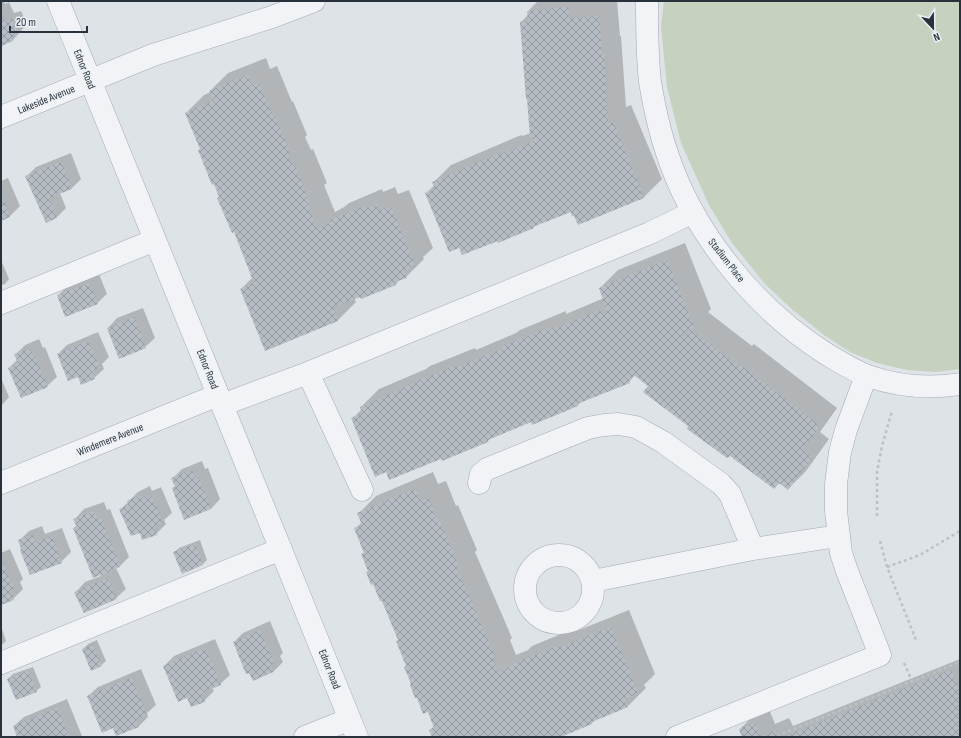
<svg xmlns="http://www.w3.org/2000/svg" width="961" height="738" viewBox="0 0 961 738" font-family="'Sofia Sans Condensed',sans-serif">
  <defs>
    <pattern id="building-cross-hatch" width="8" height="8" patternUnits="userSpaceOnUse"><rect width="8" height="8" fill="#b6bdc4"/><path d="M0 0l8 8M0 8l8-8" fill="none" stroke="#949aa0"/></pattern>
  </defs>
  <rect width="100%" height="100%" fill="#dee3e7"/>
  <path fill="#c6d1c0" d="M664,1H960V369L936,372L907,370L877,363L850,352L824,335L794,311L765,284L732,243L709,205L681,143L667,87L661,26Z"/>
  <path fill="#0003" d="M1,1H4L5,4L9,2L14,13L21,11L27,24L13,40L1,45Z
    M538,1H617L620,36H621L626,107L631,105L662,179L644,197L579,224L571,211L426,193L435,185L434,182L451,165L521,135L522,136L531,133L521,22L528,15V11Z
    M266,58L270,69L277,66L292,102L293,101L307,135L305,137L311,150L313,149L327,183L324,185L335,212L344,207L349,203L382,189L383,192L395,187L398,194L409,190L433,248L423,257L424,259L406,277L400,279L396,284L361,298L360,295L354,298L356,302L338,320L266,350L241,289L253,277L186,113L204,95L211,92L210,91L228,73Z
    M71,153L81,179L72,188L60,193L66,208L57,217L46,222L27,176L36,167Z
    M8,178L20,206L10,216L1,220V181Z
    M685,243L711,309L708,312L752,346L754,344L837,408L820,432L829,439L806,471L788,489L780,483L774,488L690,426L650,386L635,375L629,382L582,401L578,405L533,424L532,421L492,437L488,441L441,457L387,471L353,418L362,409L361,407L379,389L426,369L430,366L475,348L476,350L516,333L520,330L566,311V314L604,298L600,288L618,270Z
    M1,260L9,279L5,284L1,285Z
    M99,274L107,294L97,303L58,295L68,286Z
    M143,308L155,338L145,347L108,328L117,318Z
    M98,332L109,357L102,364L104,369L94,378L78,376L58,354L67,345Z
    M39,339L43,348L45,347L57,377L47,386L9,368L17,360L15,355L25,345Z
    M1,378L9,397L1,406Z
    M202,461L205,469L208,468L220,499L211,509L173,488L176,486L173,478L182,469Z
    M433,472L438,484L446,481L456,506L458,505L477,550L475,552L512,638L510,640L516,655L528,650L532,646L578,627L579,630L629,610L655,674L644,685L646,688L628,706L596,719L592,723L558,737H433L430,730L435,725L428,711L417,697L399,640L362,554L364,552L355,529L362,522L358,514L376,496Z
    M150,486L152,491L161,487L172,513L164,520L166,524L156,534L140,532L121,509L138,492Z
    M104,502L107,510L110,509L129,557L120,566L116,568L126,589L116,598L76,592L85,582L101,576L74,528L77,525L75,519L84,509Z
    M42,526L45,534L62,528L71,552L61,562L19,541L29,531Z
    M200,540L207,560L203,564L182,572L175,552L179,548Z
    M10,549L23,579L20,582L23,589L13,599L1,604V553Z
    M270,621L283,653L280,656L283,662L273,672L254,680L234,642L243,633Z
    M1,626L6,641L1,646Z
    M215,639L230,675L220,684L212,687L214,691L204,701L188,697L164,666L174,656Z
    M97,640L106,661L101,665L83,649L88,644Z
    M960,659V737H740L743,736L740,729L754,715L769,709L775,724L789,718L793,726Z
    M33,667L41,687L36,691L8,679L13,674Z
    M141,669L156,705L147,713L148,717L139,726L117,735L114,727L88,696L98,687Z
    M67,699L82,736L81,737H18L14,726L24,717Z"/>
  <path fill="url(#building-cross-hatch)" d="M568,7L569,18L599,16L602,54H604L608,124L613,122L644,198L578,225L574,216H572L571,212L533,227L534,228L498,243V241L462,255L459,248L449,252L425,193L435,189L432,182L503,152L504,154L533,141V137H530L527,99H526L520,22L528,21L527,11Z
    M1,14L5,22L12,19L18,34L12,37L13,41L1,46Z
    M248,75L252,86L259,83L274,119H276L290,154L288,155L293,167L295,166L309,202L307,203L317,229L330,223L329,221L364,206L365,209L377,204L380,211L391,207L415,266L404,271L407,278L395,282L396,285L361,299L360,297L333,307L338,321L265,351L240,289L254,283L234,232L232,233L217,198L219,197L214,184L212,185L198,150L200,149L185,113L213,101L209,91Z
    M61,162L72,189L49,198L57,218L46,223L25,176Z
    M1,194L10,217L1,221Z
    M667,260L694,328L684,332L685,333L681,335L684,337L690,330L734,363L735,361L820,426L802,450L812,457L788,490L779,483L774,489L730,456L727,458L687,429L688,426L643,392L648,386L635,376L628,378L630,383L577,404L578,406L532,425L531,422L488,440V442L442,461L441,459L389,480L386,472L375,477L351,418L362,413L360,407L411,385V384L457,365L458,367L502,349L501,347L548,328L549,331L600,310L602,314L607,312L599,288Z
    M89,283L98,304L65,317L57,295Z
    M134,317L146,348L119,359L107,328Z
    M88,341L100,368L91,371L95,379L81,385L78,377L68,381L57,354Z
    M30,348L33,357L35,356L48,387L21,398L8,368L18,363L14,354Z
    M192,470L195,478L198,477L211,509L184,520L172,488L175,487L171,478Z
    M415,489L420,501L428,498L438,523L440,522L460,569L457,570L495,656L492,657L498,672L514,666L513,664L560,645L561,647L611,627L638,693L625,699L628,707L592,722V724L561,737H432L429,730L434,728L428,712L423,714L417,698H415L410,685L411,684L404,667L406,666L396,641L398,640L382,601H380L373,584L371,585L366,572L368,571L361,554L364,553L354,528L362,525L357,513Z
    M140,495L142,500L151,495L163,523L154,527L157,535L142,540L140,533L131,536L119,509L129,505L127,501Z
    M94,511L98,519L101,518L120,567L93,578L73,528L77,527L73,519Z
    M33,535L36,543L52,536L62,563L30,575L20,550L21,549L18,540Z
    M195,544L203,565L182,574L173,552Z
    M1,559L14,589L10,591L14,600L1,605Z
    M107,578L117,599L84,613L74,592Z
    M260,630L274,663L270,665L273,672L253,681L249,673L246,674L233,642Z
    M93,644L102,666L91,671L82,649Z
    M205,648L221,685L201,693L205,702L191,707L187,698L178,702L163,666Z
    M951,670L960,693V737H784Z
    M28,671L37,692L16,700L7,679Z
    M131,678L147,715L136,720L139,727L116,736L113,728L102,733L87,696Z
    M57,708L69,737H17L13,726Z
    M755,723L761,737H742L739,729Z
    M775,731L778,737H761Z"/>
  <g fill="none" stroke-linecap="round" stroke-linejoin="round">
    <defs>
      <path id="minor" d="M58,1L357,737
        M647,1C647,28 647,56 650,82C654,106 659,130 667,153C693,233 756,310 828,355C840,362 854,371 868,376C897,386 929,389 960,384
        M1,117L153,55L272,17L314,1
        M1,303L155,240
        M308,373L362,490
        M222,405L308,373L650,233L693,212
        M1,483L218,395
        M479,483L481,474L487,469L588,428L604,425L618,424L636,427L663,442L721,484L730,494L753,549
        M525 589a34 34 0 1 1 68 0a34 34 0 1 1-68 0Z
        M593,581L753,549L838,536
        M1,663L281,549
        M305,737L350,719
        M677,737L880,655L847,571L841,553L836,511V484L840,452L846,430L866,376"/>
    </defs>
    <use href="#minor" stroke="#a4aab1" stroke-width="23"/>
    <path stroke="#bdc1c6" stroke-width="2.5" stroke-dasharray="3 3" stroke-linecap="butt" d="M877,516V472L882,446L892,411
      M880,541L887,567L916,640
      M887,567L920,555L960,531
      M904,663L912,681
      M777,736L960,662"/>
    <use href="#minor" stroke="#f1f3f6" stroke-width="22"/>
  </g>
  <g text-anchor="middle" stroke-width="3" stroke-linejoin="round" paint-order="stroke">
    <g font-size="11" fill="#28323d" stroke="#edf1f5">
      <text transform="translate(85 69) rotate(68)" y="4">Ednor Road</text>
      <text transform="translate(46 99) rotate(-22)" y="4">Lakeside Avenue</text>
      <text transform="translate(727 260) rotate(52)" y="4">Stadium Place</text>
      <text transform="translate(208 369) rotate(68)" y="4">Ednor Road</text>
      <text transform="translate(110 439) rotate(-22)" y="4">Windemere Avenue</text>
      <text transform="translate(330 669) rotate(68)" y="4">Ednor Road</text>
    </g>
  </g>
  <rect width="961" height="738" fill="none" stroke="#28323d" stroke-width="4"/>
  <g transform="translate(933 28) rotate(158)" stroke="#edf1f5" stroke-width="3" paint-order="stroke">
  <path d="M0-3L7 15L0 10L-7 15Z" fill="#28323d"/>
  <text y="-6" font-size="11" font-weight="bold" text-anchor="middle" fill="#28323d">N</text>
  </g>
  <path d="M10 26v6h77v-6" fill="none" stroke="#28323d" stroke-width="2"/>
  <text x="16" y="26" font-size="12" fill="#28323d" stroke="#edf1f5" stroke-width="3" paint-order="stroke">20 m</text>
</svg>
